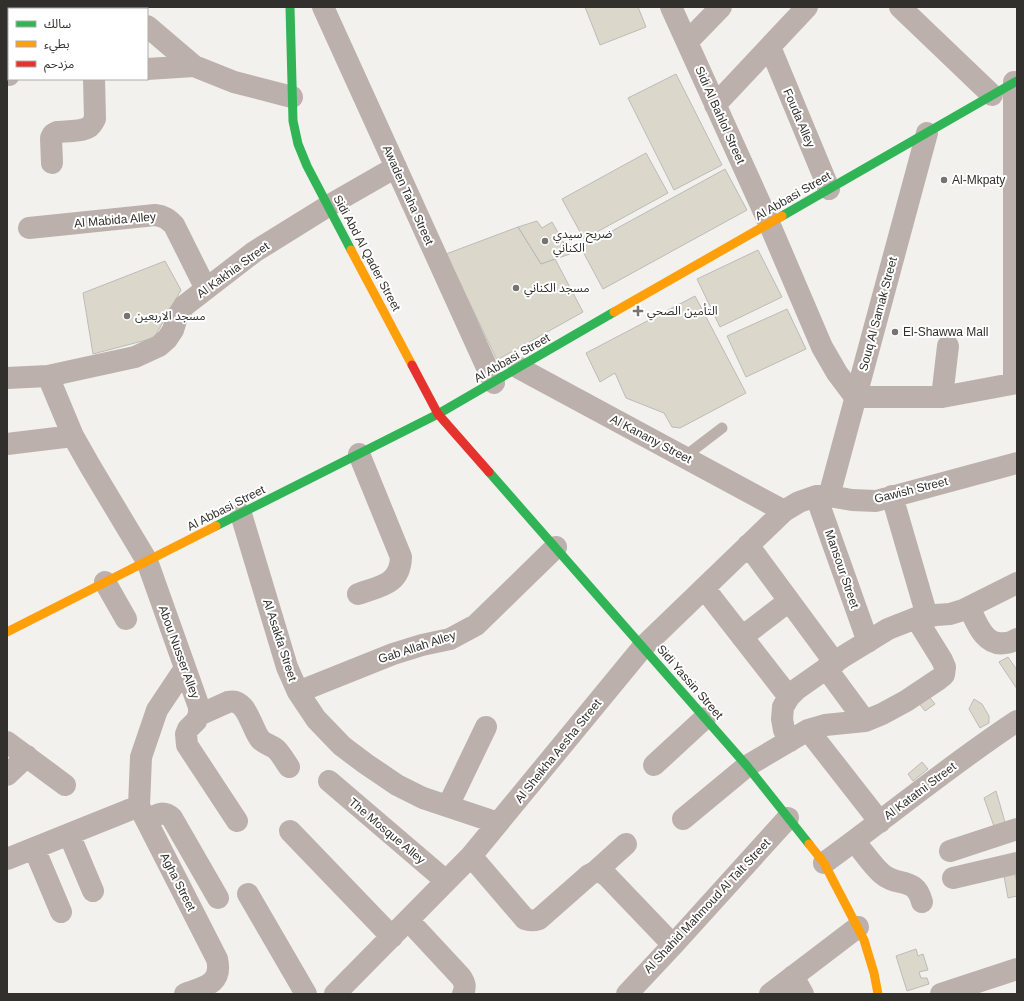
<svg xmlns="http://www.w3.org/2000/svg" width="1024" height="1001" viewBox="0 0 1024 1001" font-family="Helvetica,'Noto Sans Arabic',sans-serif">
  <rect width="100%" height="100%" fill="#f2f1ed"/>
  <path fill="#dbd8cb" stroke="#bcbbb7" d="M585,7H638L646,27L600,45Z
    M676,74L722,165L674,190L628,98Z
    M646,153L668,193L584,239L562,199Z
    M725,169L747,210L603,289L581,248Z
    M537,221L542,228L552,222L570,254L541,264L518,227Z
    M518,227L541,264L555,259L583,312L497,360L446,254Z
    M758,250L782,297L720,327L697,279Z
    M165,261L181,290L154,338L93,354L83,293Z
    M695,296L746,393L680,428L672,427L664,413L626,398L615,373L600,382L586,353Z
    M787,309L806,349L746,377L727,336Z
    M1008,657L1017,670V689L999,662Z
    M927,694L935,704L925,711L917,701Z
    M974,699L982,704L989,716V723L980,728L969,709Z
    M922,762L928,769L913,781L908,774Z
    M996,791L1007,829L996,832L984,798Z
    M1015,874L1017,883V896L1008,898L1004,876Z
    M916,949L918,956L923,954L928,970L919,972L921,978H927L929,984L907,991L896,956Z"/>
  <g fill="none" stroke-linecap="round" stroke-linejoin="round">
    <path stroke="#bcb0ac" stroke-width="11" d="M684,457L722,428"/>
    <path stroke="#bcb0ac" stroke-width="22" d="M125,7L128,9
      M323,7L494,383
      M671,7L769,223L822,347L837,373L855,397H942L1017,383
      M900,7L992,95
      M147,26L194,66L234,82L292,97
      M687,42L721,7
      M770,47L829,189
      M147,69L194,66
      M7,75H9
      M1014,82V383
      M715,105L807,7
      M52,163L51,138L53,134L57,132C65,131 82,132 89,127C92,125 93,122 95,119L94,79
      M29,228L155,215C164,216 168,219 174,225L206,289
      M519,368L784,511
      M48,376L73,436L90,466L147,561L199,707V715L196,721L188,729L186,734L187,745L237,821
      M7,378L48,376L135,357L159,346L167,339L173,330L177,317L184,306L254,252L328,206L396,167
      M942,397L948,346
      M7,444L73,436
      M816,496L868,642
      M829,496L927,133
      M892,496L927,616
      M241,514L287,667L298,692L316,719L342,746L366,764L397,785L423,798L498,823
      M748,545L835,663
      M105,582L126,619
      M704,588L789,697
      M358,594C380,586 400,585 401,557L359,454
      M969,607C976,621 984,647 1005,643C1009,643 1013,641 1017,639
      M742,637L789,601
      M826,668L865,721
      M298,692L393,654L422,645L450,639L476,625L556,547
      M199,715L228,702C247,697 251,728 260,739C264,744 271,745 276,749C281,754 285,761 289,767
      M808,730L880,822
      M790,741L784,730L782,719L783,707L789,697L797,689L844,656L888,629L916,618L936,615L950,614L963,610L1017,583
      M7,742L65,785
      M654,765L705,718
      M7,775L27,756
      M329,781L446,881
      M139,806L217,959C223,984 204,987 185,994
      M139,806L141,757L157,710L185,668
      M448,806L486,727
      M683,819L747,766L808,730L825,725L865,721L882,714L906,701L939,679L944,675L945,667L942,660L916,618
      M147,820C156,816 162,809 172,818L218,898
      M290,831L392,937
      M69,834L93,891
      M854,841C863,851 871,864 881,873C897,888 915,875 922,902
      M34,848L61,912
      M950,851L1017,829
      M471,856L525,919C530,921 533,921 539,919L589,875C596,871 600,871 607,876L673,945
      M7,859L139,806
      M824,863C889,816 950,765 1017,721
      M595,872L626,844
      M953,878L1017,863
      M248,894L306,994
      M408,920L461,977C465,983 466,987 463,994
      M793,976L803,994
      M335,994L471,856L643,647L784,511L799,502L816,496H829L852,500L876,501L1017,463
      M627,994L673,945L788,818
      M770,994L858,927
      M941,994L1017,969"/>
    <path stroke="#30b455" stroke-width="9" d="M290,7L293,121L298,144L307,166L351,250
      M782,216L1017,81
      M489,472L747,766L809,844
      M216,526L438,414L614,312"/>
    <path stroke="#ff9f0a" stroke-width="9" d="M351,250L412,365
      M614,312L782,216
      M7,632L216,526
      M809,844L824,863L864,940L874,973L878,994"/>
    <path stroke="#e5322d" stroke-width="9" d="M412,365L438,414L489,472"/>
  </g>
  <g fill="#757470" stroke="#fff" stroke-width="1.5">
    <circle cx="944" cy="180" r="4"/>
    <circle cx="545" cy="241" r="4"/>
    <circle cx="516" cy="288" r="4"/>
    <path d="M636 305h4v4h4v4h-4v4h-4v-4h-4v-4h4z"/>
    <circle cx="127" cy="316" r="4"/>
    <circle cx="895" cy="332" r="4"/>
  </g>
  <g text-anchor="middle" stroke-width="4" stroke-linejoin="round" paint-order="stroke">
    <g font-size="12" fill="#31302d" stroke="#fff">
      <text transform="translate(720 115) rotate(66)" y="4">Sidi Al Bahlol Street</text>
      <text transform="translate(799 118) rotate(67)" y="4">Fouda Alley</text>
      <text transform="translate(408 195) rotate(66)" y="4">Awaden Taha Street</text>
      <text transform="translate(793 196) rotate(-30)" y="4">Al Abbasi Street</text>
      <text transform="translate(115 220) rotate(-5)" y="4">Al Mabida Alley</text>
      <text transform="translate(367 253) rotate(62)" y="4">Sidi Abd Al Qader Street</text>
      <text transform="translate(233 270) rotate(-36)" y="4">Al Kakhia Street</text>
      <text transform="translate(878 314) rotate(-75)" y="4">Souq Al Samak Street</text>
      <text transform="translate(512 358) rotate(-30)" y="4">Al Abbasi Street</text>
      <text transform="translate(651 439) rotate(28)" y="4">Al Kanany Street</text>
      <text transform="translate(911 490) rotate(-14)" y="4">Gawish Street</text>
      <text transform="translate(226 508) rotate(-27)" y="4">Al Abbasi Street</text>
      <text transform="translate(842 569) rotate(71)" y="4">Mansour Street</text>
      <text transform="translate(280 640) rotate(72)" y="4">Al Asakfa Street</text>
      <text transform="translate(417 647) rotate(-18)" y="4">Gab Allah Alley</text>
      <text transform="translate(179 652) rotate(70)" y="4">Abou Nusser Alley</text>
      <text transform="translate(690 682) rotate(49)" y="4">Sidi Yassin Street</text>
      <text transform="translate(558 751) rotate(-51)" y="4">Al Sheikha Aesha Street</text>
      <text transform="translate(920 791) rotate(-37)" y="4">Al Katatni Street</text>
      <text transform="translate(387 831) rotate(40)" y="4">The Mosque Alley</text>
      <text transform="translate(178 882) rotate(63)" y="4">Agha Street</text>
      <text transform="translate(707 906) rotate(-47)" y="4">Al Shahid Mahmoud Al Talt Street</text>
    </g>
    <g font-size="12" fill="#31302d" stroke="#fff" text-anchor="start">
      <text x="952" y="184">Al-Mkpaty</text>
      <text x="553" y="238">ضريح سيدي<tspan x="553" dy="14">الكناني</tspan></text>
      <text x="524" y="292">مسجد الكناني</text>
      <text x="647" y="315">التأمين الصحي</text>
      <text x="135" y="320">مسجد الاربعين</text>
      <text x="903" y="336">El-Shawwa Mall</text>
    </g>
  </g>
  <rect width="1024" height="1001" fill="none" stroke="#31302d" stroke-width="16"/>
  <rect x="8" y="8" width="140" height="72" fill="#ffffff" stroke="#adacab"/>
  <rect x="16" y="21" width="20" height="6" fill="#30b455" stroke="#adacab"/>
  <text x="44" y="28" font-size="12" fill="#31302d">سالك</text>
  <rect x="16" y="41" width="20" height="6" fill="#ff9f0a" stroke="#adacab"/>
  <text x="44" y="48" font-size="12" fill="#31302d">بطيء</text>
  <rect x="16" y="61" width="20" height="6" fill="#e5322d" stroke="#adacab"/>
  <text x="44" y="68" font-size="12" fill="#31302d">مزدحم</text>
</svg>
